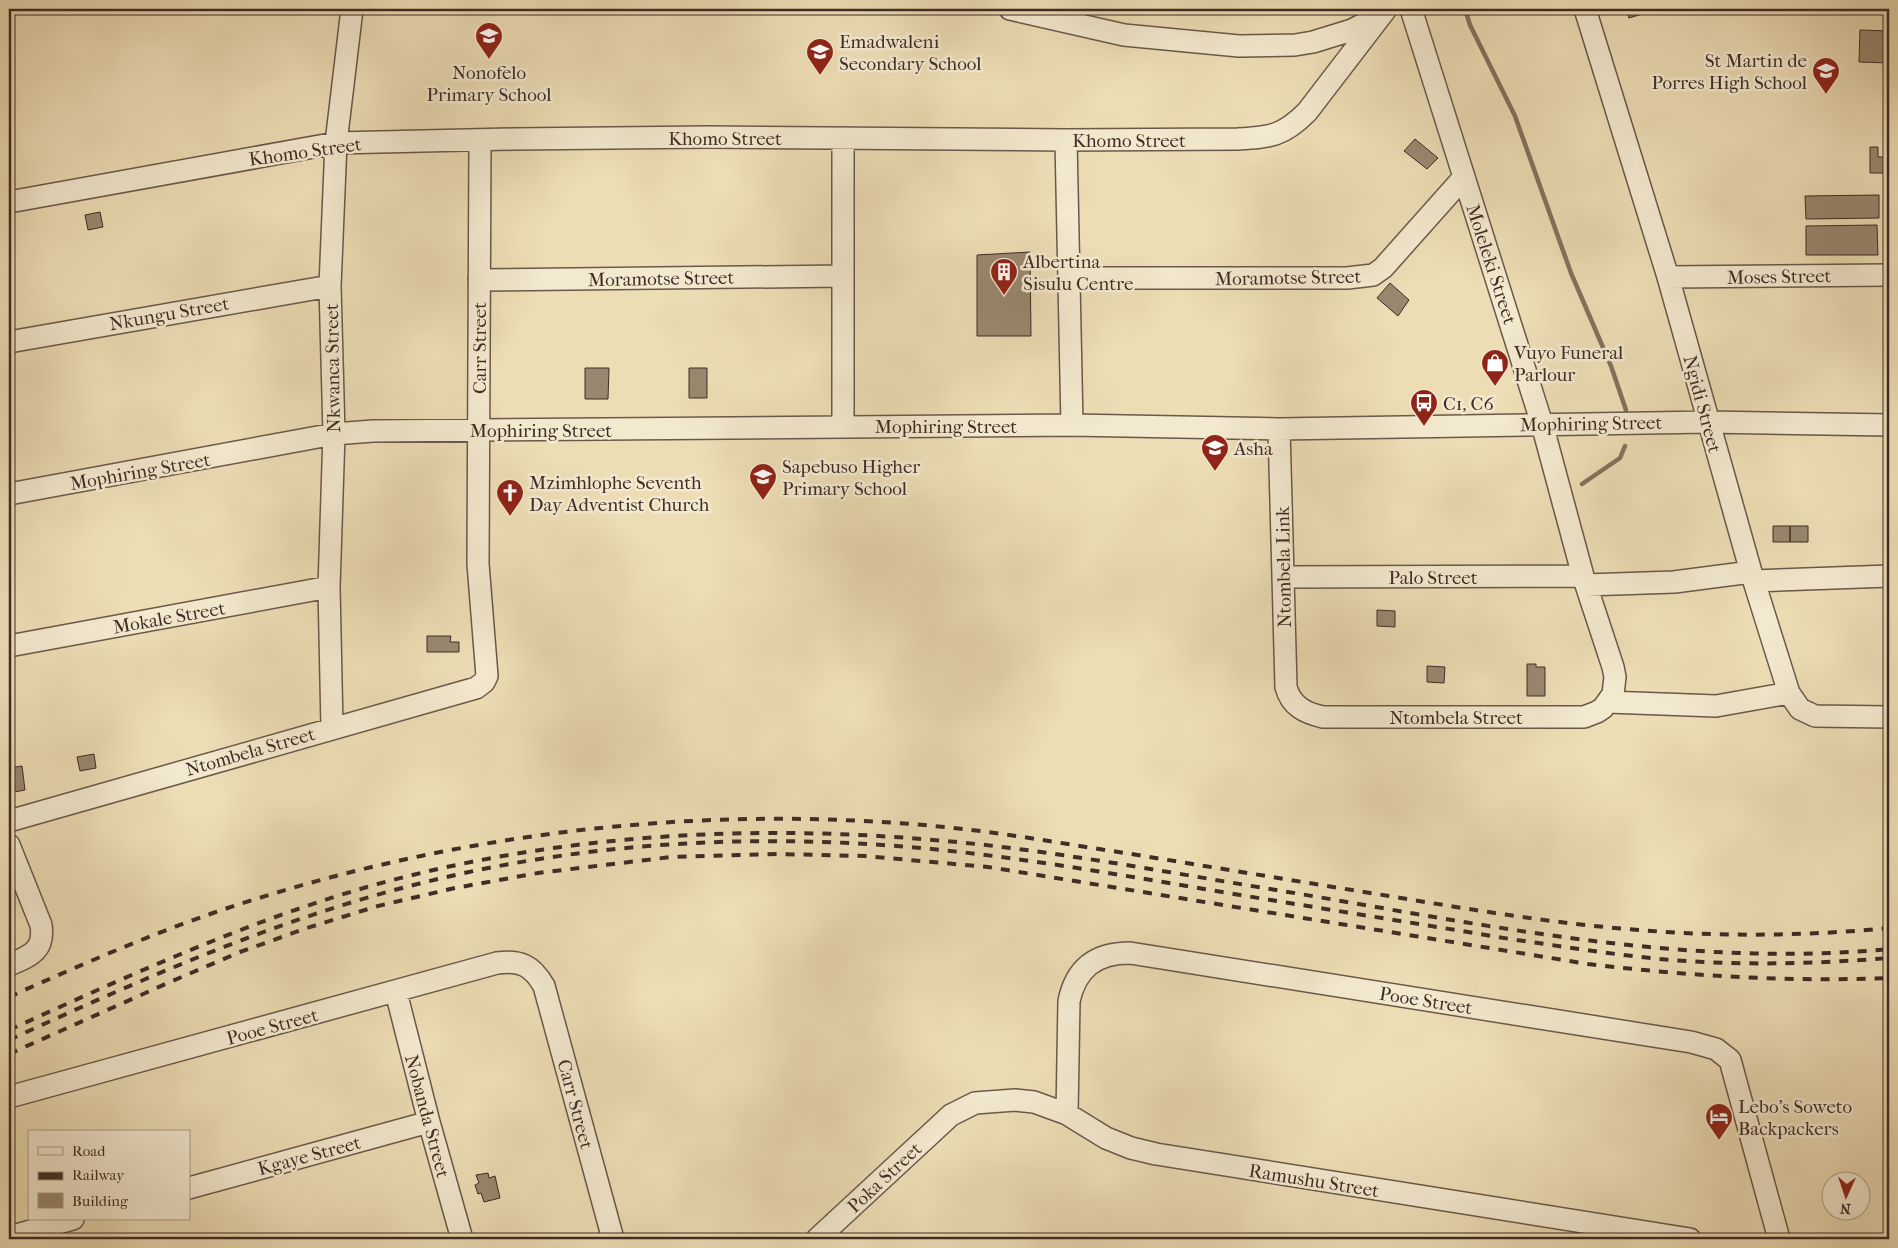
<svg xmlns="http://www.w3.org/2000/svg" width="1898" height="1248" viewBox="0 0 1898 1248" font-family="'IM FELL French Canon',serif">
  <rect width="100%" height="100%" fill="#edddb5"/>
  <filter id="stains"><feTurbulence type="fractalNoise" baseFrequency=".004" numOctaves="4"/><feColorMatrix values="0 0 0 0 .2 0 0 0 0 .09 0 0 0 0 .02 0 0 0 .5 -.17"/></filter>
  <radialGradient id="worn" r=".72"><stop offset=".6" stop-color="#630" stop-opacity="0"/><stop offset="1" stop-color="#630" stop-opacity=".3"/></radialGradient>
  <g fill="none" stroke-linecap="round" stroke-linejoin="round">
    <path stroke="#84725e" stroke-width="4.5" d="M1465,9L1470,25L1515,116L1571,273L1611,366L1626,410
      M1582,484L1620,458L1625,446"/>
  </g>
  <path fill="#998870" stroke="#3e2c26" d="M1626,9H1659L1629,18Z
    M1860,30L1889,31V63L1859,62Z
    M1415,139L1438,158L1427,169L1404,151Z
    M1870,147H1878V157H1889V173H1870Z
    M1879,195V218L1806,219L1805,196Z
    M100,212L103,227L88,230L85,215Z
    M1877,225L1878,255H1806V226Z
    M1888,236H1889V254H1887Z
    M1030,252L1031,336H977V255Z
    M1390,283L1409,300L1398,316L1377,298Z
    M585,368H609L608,399H585Z
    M689,368H707V398H689Z
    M1773,526H1790V542H1773Z
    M1790,526H1808V542H1790Z
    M1377,610L1395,611V627L1377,626Z
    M427,636H451L450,642H459V652H427Z
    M1527,664H1536V667H1545V696H1527Z
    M1427,666L1445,667L1444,683L1427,682Z
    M94,754L96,768L80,771L77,757Z
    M22,766L25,790L9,793V768Z
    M488,1173L489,1178L495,1176L500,1198L484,1202L481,1193L478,1194L475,1185L479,1183L476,1175Z"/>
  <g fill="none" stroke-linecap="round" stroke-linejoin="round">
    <defs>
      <path id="minor" d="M1010,9L1124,35L1239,46L1295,45L1313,42L1352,30L1377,17
        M1585,9L1668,277L1751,572L1789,693L1800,709L1815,716L1889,717
        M843,138V427
        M1066,140L1072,425
        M9,202L336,143L514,139L708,137L1066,140L1238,139C1271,137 1283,136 1307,112L1386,9
        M1668,277L1889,275
        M1070,278H1347L1373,275L1383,268L1464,177
        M479,280L843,276
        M9,342L330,286
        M1279,429L1286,687C1291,706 1305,713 1323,717H1584L1597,712L1603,708L1613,694L1615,677L1613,667L1583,576L1542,424L1411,9
        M9,494L334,434L373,431L1072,425L1279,429L1709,422L1889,425
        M1283,577L1583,576
        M1754,581L1889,576
        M1586,585L1674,582L1751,572
        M9,646L329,587
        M1608,702L1716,706L1789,693
        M332,728L329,587L334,434L330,286L336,143L352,9
        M9,821L476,688L484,682L487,676L478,564L480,141
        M9,845L41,925C45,951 30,956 9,965
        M396,992L429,1122L462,1239
        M9,1097L497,963C520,960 532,965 544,986L613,1239
        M1067,1114L1069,1001C1076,968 1096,953 1130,953L1691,1042L1716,1049L1730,1060L1779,1239
        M189,1188L429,1122
        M9,1237L73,1219
        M817,1239L951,1115L975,1103L1015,1100L1034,1102L1067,1114L1106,1138L1131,1148L1156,1154L1690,1239"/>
    </defs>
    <use href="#minor" stroke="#6a584a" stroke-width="24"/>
    <use href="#minor" stroke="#f3e9cf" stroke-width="21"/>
    <path stroke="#3e2c26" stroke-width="4" stroke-dasharray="9 9" stroke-linecap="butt" d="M9,997C76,967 144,937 213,913C453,831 712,801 963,829C1017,835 1071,845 1125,853C1217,868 1309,883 1401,898C1480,911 1559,924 1639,930C1722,937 1807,936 1889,928
      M9,1030C126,977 243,923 367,887C547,836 737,824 922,839C1041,848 1159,871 1276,890C1478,923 1683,969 1889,949
      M9,1040C153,974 295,911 451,876C591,844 739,835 882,845C990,852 1097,871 1204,889C1306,906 1408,922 1510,939C1574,948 1638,959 1703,962C1765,965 1827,963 1889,958
      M9,1054L170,982L240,952L307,928L378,906L455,888L538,873L671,857L777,854L865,856L988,867L1588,964C1689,976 1788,982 1889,978"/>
  </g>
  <defs>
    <symbol id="school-pin" viewBox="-11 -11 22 30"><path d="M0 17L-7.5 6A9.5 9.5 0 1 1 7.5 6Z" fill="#8f2418" stroke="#f3e9cf"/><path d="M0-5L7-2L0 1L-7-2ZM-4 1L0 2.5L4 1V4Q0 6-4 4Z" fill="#fff"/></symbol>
    <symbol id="building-pin" viewBox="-11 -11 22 30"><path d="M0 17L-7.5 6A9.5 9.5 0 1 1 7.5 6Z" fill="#8f2418" stroke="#f3e9cf"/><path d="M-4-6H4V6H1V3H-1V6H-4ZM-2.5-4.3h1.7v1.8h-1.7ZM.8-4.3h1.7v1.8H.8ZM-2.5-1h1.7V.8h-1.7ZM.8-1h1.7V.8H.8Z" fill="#fff"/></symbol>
    <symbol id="shop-pin" viewBox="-11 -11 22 30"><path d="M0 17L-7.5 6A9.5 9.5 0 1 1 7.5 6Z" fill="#8f2418" stroke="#f3e9cf"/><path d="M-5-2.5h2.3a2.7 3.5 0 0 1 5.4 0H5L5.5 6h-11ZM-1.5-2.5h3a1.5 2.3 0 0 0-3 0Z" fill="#fff"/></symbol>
    <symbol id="bus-pin" viewBox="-11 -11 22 30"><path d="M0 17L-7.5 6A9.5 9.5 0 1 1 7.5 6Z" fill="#8f2418" stroke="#f3e9cf"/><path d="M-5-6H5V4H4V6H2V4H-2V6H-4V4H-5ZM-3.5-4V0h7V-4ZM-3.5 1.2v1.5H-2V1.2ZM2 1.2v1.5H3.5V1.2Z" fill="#fff"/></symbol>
    <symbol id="church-pin" viewBox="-11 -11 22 30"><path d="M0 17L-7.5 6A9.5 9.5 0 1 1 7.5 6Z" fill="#8f2418" stroke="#f3e9cf"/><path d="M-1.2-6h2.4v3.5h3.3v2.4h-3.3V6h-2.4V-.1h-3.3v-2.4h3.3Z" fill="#fff"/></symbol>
    <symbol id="hotel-pin" viewBox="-11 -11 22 30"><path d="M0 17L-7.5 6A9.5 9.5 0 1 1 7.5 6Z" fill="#8f2418" stroke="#f3e9cf"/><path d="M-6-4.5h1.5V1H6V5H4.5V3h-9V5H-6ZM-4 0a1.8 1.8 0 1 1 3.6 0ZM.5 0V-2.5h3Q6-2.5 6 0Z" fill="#fff"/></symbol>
  </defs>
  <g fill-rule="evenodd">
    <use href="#school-pin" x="473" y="20" width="32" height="43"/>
    <use href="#school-pin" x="804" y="36" width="32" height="43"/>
    <use href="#school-pin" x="1810" y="55" width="32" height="43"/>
    <use href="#building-pin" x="988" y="256" width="32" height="43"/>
    <use href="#shop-pin" x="1479" y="347" width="32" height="43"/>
    <use href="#bus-pin" x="1408" y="387" width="32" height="43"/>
    <use href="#school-pin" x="1199" y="432" width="32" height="43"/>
    <use href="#school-pin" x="747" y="461" width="32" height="43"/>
    <use href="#church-pin" x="494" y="477" width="32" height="43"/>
    <use href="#hotel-pin" x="1703" y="1101" width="32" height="43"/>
  </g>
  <g text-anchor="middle" stroke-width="5" stroke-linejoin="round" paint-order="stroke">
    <g font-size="19" fill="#3e2c26" stroke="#f3e9cf" text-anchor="start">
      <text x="839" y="48">Emadwaleni<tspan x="839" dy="22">Secondary School</tspan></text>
      <text x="1807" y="67" text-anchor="end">St Martin de<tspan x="1807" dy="22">Porres High School</tspan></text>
      <text x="489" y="79" text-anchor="middle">Nonofelo<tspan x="489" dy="22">Primary School</tspan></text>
      <text x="1023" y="268">Albertina<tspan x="1023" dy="22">Sisulu Centre</tspan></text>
      <text x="1514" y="359">Vuyo Funeral<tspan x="1514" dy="22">Parlour</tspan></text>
      <text x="1443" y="410">C1, C6</text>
      <text x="1234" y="455">Asha</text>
      <text x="782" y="473">Sapebuso Higher<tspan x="782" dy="22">Primary School</tspan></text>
      <text x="529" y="489">Mzimhlophe Seventh<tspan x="529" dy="22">Day Adventist Church</tspan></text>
      <text x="1738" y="1113">Lebo's Soweto<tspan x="1738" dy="22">Backpackers</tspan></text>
    </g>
    <g font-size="19" fill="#3e2c26" stroke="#f3e9cf">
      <text x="725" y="145">Khomo Street</text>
      <text x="1129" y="147">Khomo Street</text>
      <text transform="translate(305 151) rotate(-8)" y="7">Khomo Street</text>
      <text transform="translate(1492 264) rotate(72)" y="7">Moleleki Street</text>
      <text transform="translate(1779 276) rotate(-1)" y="7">Moses Street</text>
      <text transform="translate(1288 277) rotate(-1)" y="7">Moramotse Street</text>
      <text transform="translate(661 278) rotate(-1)" y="7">Moramotse Street</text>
      <text transform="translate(169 313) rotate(-10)" y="7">Nkungu Street</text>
      <text transform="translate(479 348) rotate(-90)" y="7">Carr Street</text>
      <text transform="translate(332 368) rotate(-91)" y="7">Nkwanca Street</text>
      <text transform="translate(1703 404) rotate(75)" y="7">Ngidi Street</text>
      <text transform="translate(1591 423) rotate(-1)" y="7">Mophiring Street</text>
      <text x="946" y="433">Mophiring Street</text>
      <text x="541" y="437">Mophiring Street</text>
      <text transform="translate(140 471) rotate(-10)" y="7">Mophiring Street</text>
      <text transform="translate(1283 567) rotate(-91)" y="7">Ntombela Link</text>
      <text x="1433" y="584">Palo Street</text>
      <text transform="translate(169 617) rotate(-10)" y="7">Mokale Street</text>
      <text x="1456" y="724">Ntombela Street</text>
      <text transform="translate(250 751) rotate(-16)" y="7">Ntombela Street</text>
      <text transform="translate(1426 1000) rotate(9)" y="7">Pooe Street</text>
      <text transform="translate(272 1026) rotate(-15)" y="7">Pooe Street</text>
      <text transform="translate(576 1104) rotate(75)" y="7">Carr Street</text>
      <text transform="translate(428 1116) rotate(75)" y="7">Nobanda Street</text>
      <text transform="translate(309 1155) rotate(-15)" y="7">Kgaye Street</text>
      <text transform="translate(884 1177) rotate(-43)" y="7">Poka Street</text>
      <text transform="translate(1314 1180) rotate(9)" y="7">Ramushu Street</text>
    </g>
  </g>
  <rect width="1898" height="1248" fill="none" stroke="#edddb5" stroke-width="30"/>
  <rect x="10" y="10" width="1878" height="1228" fill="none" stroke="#3e2c26" stroke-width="2.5"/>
  <rect x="15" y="15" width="1868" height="1218" fill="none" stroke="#3e2c26"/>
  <rect x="28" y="1130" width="162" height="90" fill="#f3e9cf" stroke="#ab9d8b"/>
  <rect x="38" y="1147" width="25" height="8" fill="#f3e9cf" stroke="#ab9d8b"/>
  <text x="72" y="1156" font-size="15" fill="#3e2c26">Road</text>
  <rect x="38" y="1172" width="25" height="8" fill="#3e2c26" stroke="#ab9d8b"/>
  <text x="72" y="1180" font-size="15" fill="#3e2c26">Railway</text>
  <rect x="38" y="1193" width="25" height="15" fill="#998870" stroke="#ab9d8b"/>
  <text x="72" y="1206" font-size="15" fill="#3e2c26">Building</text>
  <g transform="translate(1846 1196) rotate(183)"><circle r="24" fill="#f3e9cf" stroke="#ab9d8b"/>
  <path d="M0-4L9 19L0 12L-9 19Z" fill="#8f2418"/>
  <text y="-8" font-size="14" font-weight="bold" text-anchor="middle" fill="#3e2c26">N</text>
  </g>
  <rect width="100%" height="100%" filter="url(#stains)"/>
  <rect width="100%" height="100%" fill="url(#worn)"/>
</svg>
